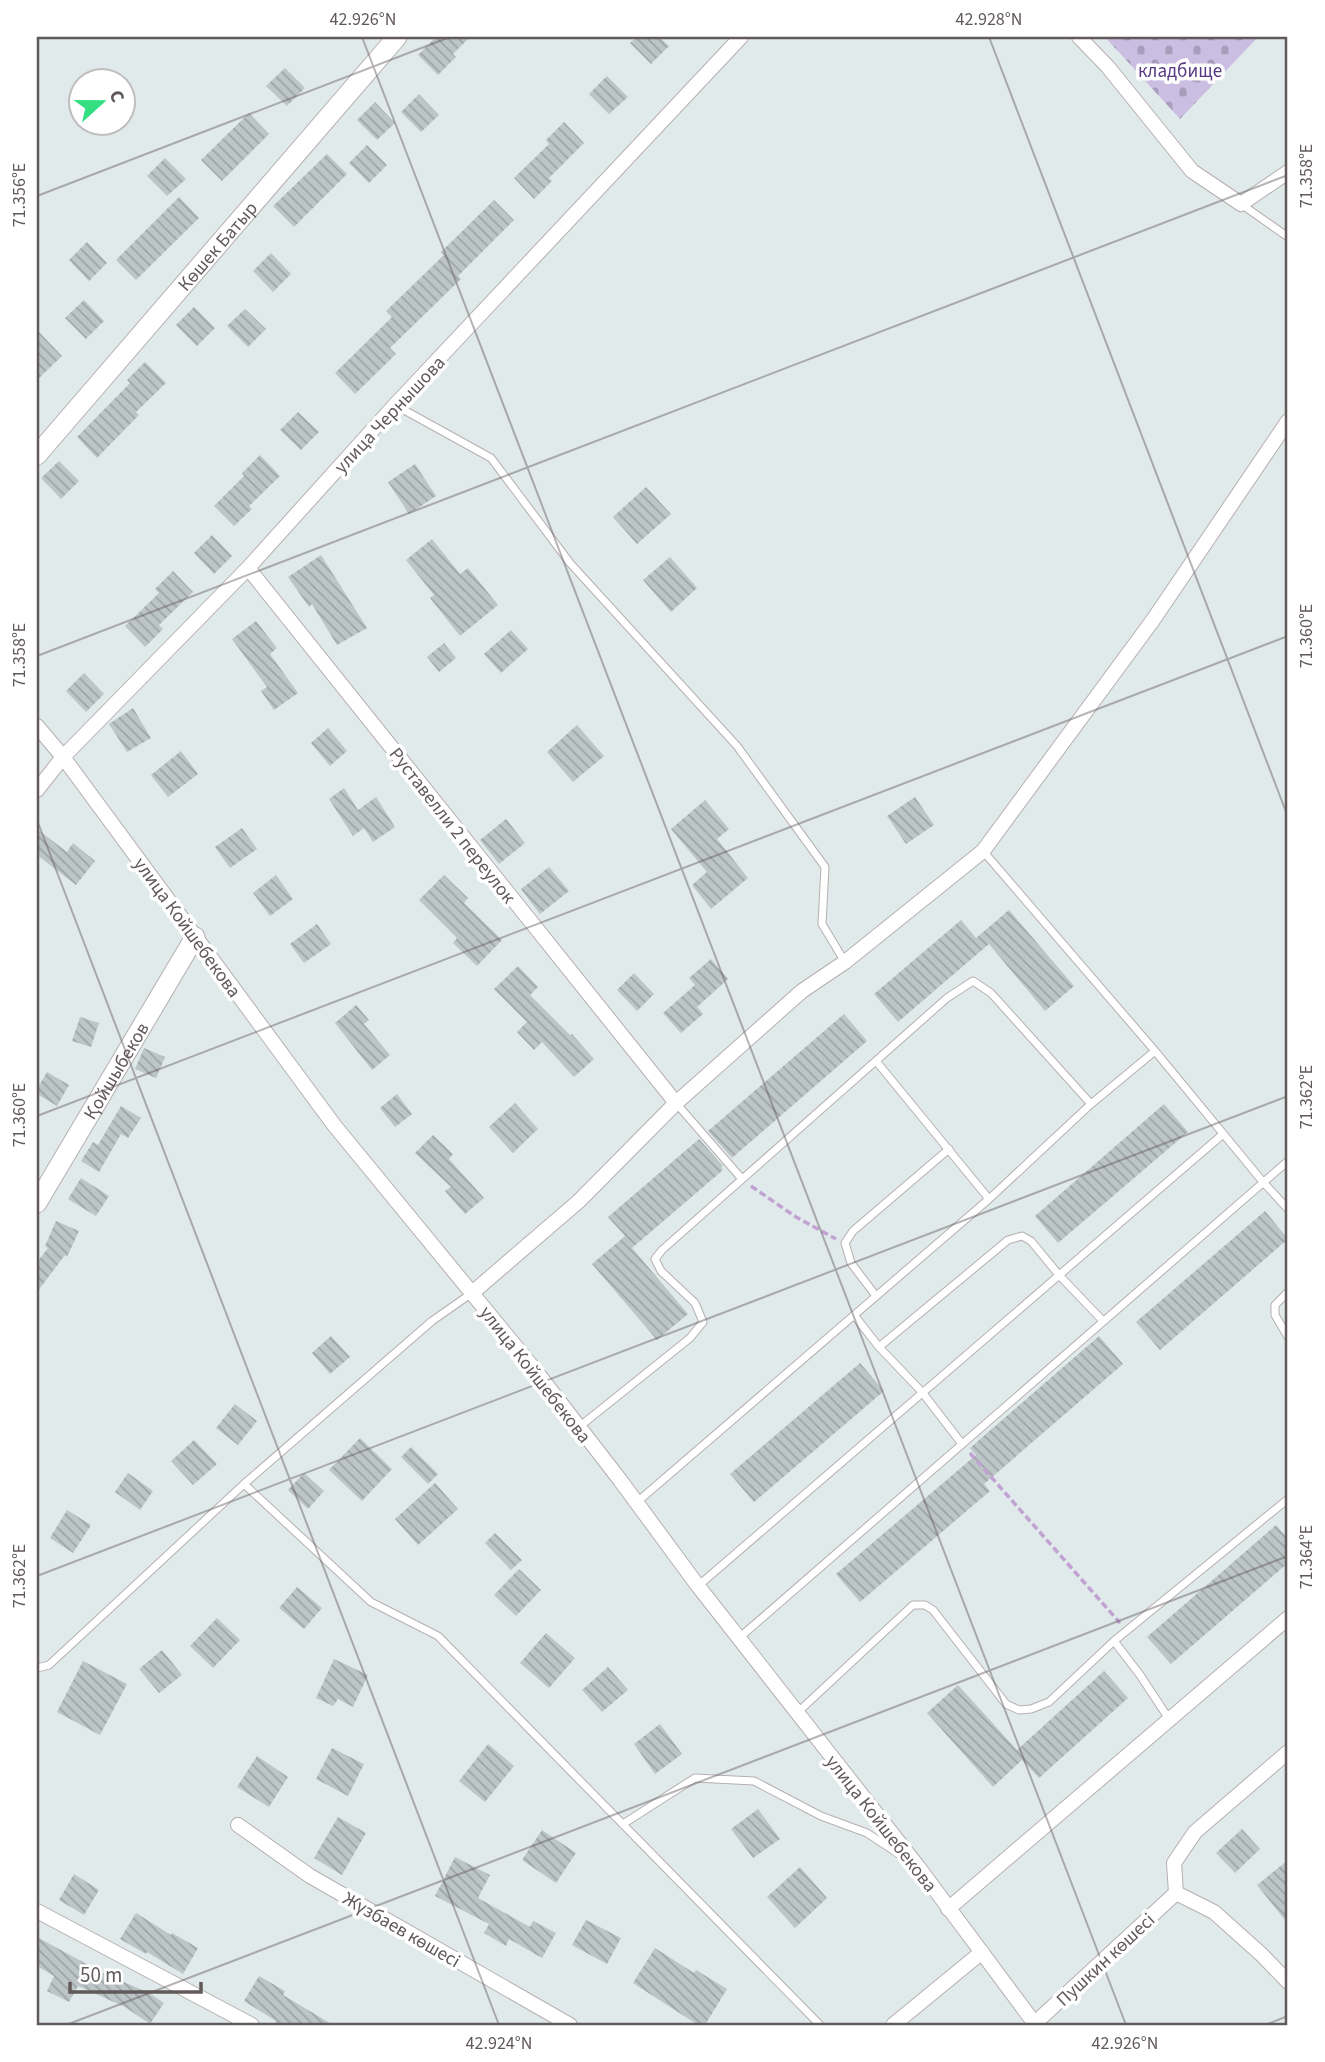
<svg xmlns="http://www.w3.org/2000/svg" width="1325" height="2062" viewBox="0 0 1325 2062" font-family="'Source Sans 3',sans-serif">
  <defs>
    <pattern id="cemetery-stones" width="16" height="16" patternUnits="userSpaceOnUse" patternTransform="scale(1.75)"><rect width="16" height="16" fill="#cbbee2"/><path d="M2 7V4a2 2 0 0 1 4 0v3zM10 15v-3a2 2 0 0 1 4 0v3z" fill="#a89dba"/></pattern>
    <pattern id="building-back-hatch" width="6" height="6" patternUnits="userSpaceOnUse" patternTransform="scale(1.75)"><rect width="6" height="6" fill="#bdc6c7"/><path d="M-1 5l2 2M0 0l6 6M5-1l2 2" fill="none" stroke="#9da4a5"/></pattern>
  </defs>
  <rect width="100%" height="100%" fill="#e1eaeb"/>
  <path fill="url(#cemetery-stones)" d="M1105,37H1258L1180,119Z"/>
  <path fill="url(#building-back-hatch)" d="M436,37H470L453,54L456,57L438,75L418,55Z
    M637,37H659L669,46L651,64L630,43Z
    M285,68L305,88L287,106L266,86Z
    M607,76L628,97L609,114L589,94Z
    M419,94L439,115L421,132L401,112Z
    M375,102L395,123L377,140L357,120Z
    M249,113L269,134L222,181L201,160Z
    M564,122L584,143L549,178L552,181L534,199L514,178L549,144L546,140Z
    M367,145L387,165L369,183L349,163Z
    M327,154L347,174L294,227L273,206Z
    M165,158L186,179L167,196L147,176Z
    M179,197L199,218L136,280L116,260Z
    M494,200L514,220L458,276L461,279L390,348L396,354L355,394L335,373L392,317L386,311L444,255L441,252Z
    M87,242L107,263L89,281L69,260Z
    M271,253L291,274L273,292L253,271Z
    M84,300L104,321L86,339L65,318Z
    M194,307L215,328L197,346L176,325Z
    M245,309L266,329L248,347L227,326Z
    M37,330L62,356L37,380Z
    M145,362L166,383L136,412L139,415L97,458L77,437L130,383L127,380Z
    M298,412L319,432L301,450L280,430Z
    M260,455L280,476L249,506L252,509L234,526L214,506L244,476L242,473Z
    M59,461L79,481L61,499L41,478Z
    M415,464L436,496L409,514L388,482Z
    M646,487L671,514L637,544L613,517Z
    M212,535L232,556L214,574L194,553Z
    M432,539L460,574L468,568L498,605L460,636L430,598L434,595L406,560Z
    M321,555L367,628L337,645L312,604L309,607L288,577Z
    M670,557L697,588L671,612L643,580Z
    M173,571L193,592L159,625L163,629L145,647L125,626L159,593L155,589Z
    M256,621L277,648L270,654L298,693L274,710L261,691L267,687L232,639Z
    M511,630L528,649L501,673L484,654Z
    M444,643L456,658L439,672L427,657Z
    M84,673L104,694L86,712L66,691Z
    M133,708L151,738L127,752L109,724Z
    M577,725L604,756L573,782L547,752Z
    M328,728L347,751L330,766L311,743Z
    M181,751L198,774L168,797L151,775Z
    M344,788L358,810L376,797L395,827L373,842L364,828L353,836L329,799Z
    M915,797L934,825L906,844L887,816Z
    M705,800L729,829L717,839L748,878L711,909L692,885L707,872L671,829Z
    M506,819L525,843L499,864L480,840Z
    M242,828L257,849L230,868L215,847Z
    M37,829L67,852L73,843L95,861L76,885L37,855Z
    M549,867L569,891L540,914L521,889Z
    M276,875L293,899L270,916L253,893Z
    M444,875L468,898L464,903L502,940L477,966L453,943L457,938L419,900Z
    M1009,910L1074,986L1045,1011L989,944L898,1022L874,994L961,920L976,938Z
    M317,924L331,944L304,963L290,944Z
    M711,959L728,979L697,1007L703,1014L681,1033L663,1013L695,985L689,978Z
    M518,966L538,987L530,995L570,1035L572,1034L594,1059L574,1077L542,1042L534,1050L517,1032L527,1022L494,989Z
    M634,973L654,994L637,1011L617,990Z
    M356,1005L369,1020L364,1024L390,1055L372,1070L335,1023Z
    M844,1014L867,1041L732,1158L708,1131Z
    M80,1017L99,1023L91,1047L72,1041Z
    M144,1048L165,1057L156,1078L135,1069Z
    M47,1072L69,1085L57,1106L37,1094V1089Z
    M397,1094L412,1114L395,1127L380,1108Z
    M515,1103L538,1129L513,1153L489,1127Z
    M1164,1104L1188,1132L1058,1243L1035,1216Z
    M121,1106L141,1118L128,1138L121,1134L99,1172L81,1161L93,1142L98,1145Z
    M433,1135L453,1154L449,1159L484,1198L465,1214L445,1191L451,1187L415,1153Z
    M699,1139L723,1166L721,1167L723,1170L632,1248L688,1314L657,1340L592,1264L625,1236L608,1217Z
    M81,1178L109,1196L96,1216L68,1199Z
    M1265,1211L1288,1239L1160,1350L1136,1322Z
    M56,1221L79,1231L67,1257L65,1255L37,1292V1262L48,1248L45,1246Z
    M331,1336L350,1357L330,1374L312,1353Z
    M1099,1336L1123,1364L984,1484L990,1491L860,1602L836,1574L976,1455L970,1448Z
    M860,1363L884,1391L754,1502L730,1474Z
    M235,1404L257,1421L238,1445L216,1428Z
    M360,1438L392,1469L362,1501L329,1470Z
    M194,1440L217,1464L193,1485L171,1461Z
    M411,1447L438,1474L428,1484L401,1457Z
    M128,1473L153,1491L140,1510L115,1492Z
    M304,1473L324,1491L308,1509L288,1490Z
    M435,1483L458,1509L418,1545L395,1519Z
    M67,1510L91,1525L73,1553L50,1538Z
    M1276,1525L1288,1539V1563L1171,1664L1147,1637Z
    M495,1533L522,1560L511,1570L485,1543Z
    M519,1569L541,1590L516,1616L494,1595Z
    M297,1587L322,1608L304,1629L279,1608Z
    M217,1618L240,1640L213,1668L190,1646Z
    M546,1633L575,1658L549,1688L520,1663Z
    M162,1650L182,1675L159,1693L139,1669Z
    M334,1659L368,1675L353,1707L338,1699L333,1706L316,1698Z
    M83,1661L127,1684L100,1735L57,1712Z
    M608,1667L628,1690L602,1712L582,1690Z
    M1104,1671L1128,1698L1039,1778L1022,1760L993,1787L927,1713L958,1685L1017,1750Z
    M660,1724L682,1754L655,1774L634,1744Z
    M488,1744L514,1766L485,1802L459,1781Z
    M332,1748L364,1764L348,1796L316,1779Z
    M257,1756L288,1777L269,1807L237,1787Z
    M758,1809L780,1839L753,1858L731,1829Z
    M338,1817L366,1833L342,1875L314,1858Z
    M1242,1829L1260,1849L1235,1873L1216,1853Z
    M542,1830L576,1853L556,1883L522,1860Z
    M455,1857L490,1875L478,1898L530,1927L533,1921L556,1933L542,1958L509,1939L506,1946L484,1933L489,1924L435,1896Z
    M1288,1860V1924L1257,1885Z
    M800,1867L827,1898L795,1928L767,1897Z
    M74,1874L99,1890L84,1915L59,1900Z
    M136,1913L171,1935L172,1933L198,1948L183,1974L147,1952L146,1954L120,1939Z
    M586,1920L621,1938L607,1964L572,1945Z
    M37,1937L103,1973L149,1993L164,2003L150,2024L125,2007L78,1986L69,2002L47,1991L54,1976L37,1966Z
    M655,1948L694,1973L696,1970L727,1989L705,2025H698L633,1983Z
    M259,1976L285,1991L283,1995L333,2025H273L276,2021L244,2001Z"/>
  <g fill="none" stroke-linecap="round" stroke-linejoin="round">
    <defs>
      <path id="service" d="M1241,204L1288,237
        M395,405L491,458L570,563L737,746L825,867L822,924L845,962
        M983,851L1155,1051L1263,1182L1288,1209
        M876,1061L989,1199
        M676,1103L742,1179
        M1288,1292L1275,1305V1315L1288,1337
        M876,1296L851,1263L845,1243L853,1231L949,1149
        M854,1315L879,1347
        M579,1427L690,1338L703,1322L695,1303L661,1271L655,1259L662,1250L947,998L973,981L991,993L1091,1104
        M962,1444L922,1392L879,1347L1008,1240L1022,1236L1031,1241L1059,1275L1103,1321
        M244,1484L371,1602L438,1636L820,2025
        M636,1503L989,1199L1091,1104L1155,1051
        M698,1586L1222,1135
        M739,1638L1288,1161
        M1114,1641L1140,1675L1169,1719
        M37,1668L49,1665L244,1484L432,1321L472,1293
        M797,1713L913,1605H925L933,1610L1006,1704L1019,1710L1031,1709L1049,1702L1114,1641L1288,1499
        M623,1824L695,1778L754,1781L821,1816L867,1833L908,1860"/>
      <path id="minor" d="M1079,37L1108,67L1192,171L1241,204L1288,172
        M248,568L676,1103
        M37,726L63,757L334,1125L535,1370L620,1480L698,1586L919,1868L1035,2024
        M37,790L63,757L248,568L395,405L741,37
        M472,1293L579,1201L676,1103L802,991L845,962L983,851L1153,620L1288,421
        M238,1825L310,1876L570,2025
        M1176,1893L1174,1863L1195,1832L1288,1752
        M1176,1893L1214,1912L1262,1955L1288,1982
        M948,1909L1288,1618
        M37,1911L252,2025
        M893,2025L982,1952
        M1033,2025L1176,1893"/>
      <g id="tertiary">
        <path id="s1" d="M37,455L397,37"/>
        <path id="s2" d="M37,1203L195,937"/>
      </g>
    </defs>
    <use href="#service" stroke="#b6afaf" stroke-width="9"/>
    <use href="#minor" stroke="#b6afaf" stroke-width="16"/>
    <use href="#tertiary" stroke="#b6afaf" stroke-width="21"/>
    <path stroke="#c1a2d3" stroke-width="3.5" stroke-dasharray="7 3.5" stroke-linecap="butt" d="M751,1186L796,1217L836,1239
      M970,1453L1120,1623"/>
    <use href="#service" stroke="#fff" stroke-width="7"/>
    <use href="#minor" stroke="#fff" stroke-width="14"/>
    <use href="#tertiary" stroke="#fff" stroke-width="19"/>
  </g>
  <path fill="none" stroke="#61595a" stroke-width="2" stroke-opacity="0.45" d="M362,37L1126,2025M989,37L1288,817M37,196L450,37M37,656L1288,175M37,820L499,2025M37,1116L1288,636M37,1576L1288,1096M66,2025L1288,1556M1265,2025L1288,2016"/>
  <g text-anchor="middle" stroke-width="7" stroke-linejoin="round" paint-order="stroke">
    <g font-size="19" fill="#573981" stroke="#fff">
      <text x="1180" y="77">кладбище</text>
    </g>
    <g font-size="19" fill="#61595a" stroke="#fff">
      <text dy="7" stroke="none"><textPath href="#s1" startOffset="276">Көшек Батыр</textPath></text>
      <text transform="translate(389 414) rotate(-47)" y="7">улица Чернышова</text>
      <text transform="translate(453 825) rotate(52)" y="7">Руставелли 2 переулок</text>
      <text transform="translate(188 927) rotate(54)" y="7">улица Койшебекова</text>
      <text dy="7" stroke="none"><textPath href="#s2" startOffset="154">Қойшыбеков</textPath></text>
      <text transform="translate(536 1374) rotate(52)" y="7">улица Койшебекова</text>
      <text transform="translate(882 1823) rotate(52)" y="7">улица Койшебекова</text>
      <text transform="translate(402 1929) rotate(30)" y="7">Жүзбаев көшесі</text>
      <text transform="translate(1105 1959) rotate(-43)" y="7">Пушкин көшесі</text>
    </g>
  </g>
  <rect width="1325" height="2062" fill="none" stroke="#ffffff" stroke-width="77"/>
  <g transform="translate(102 102) rotate(69)"><circle r="33" fill="#ffffff" stroke="#c0bdbd" stroke-width="2"/>
  <path d="M0-5L12 26L0 18L-12 26Z" fill="#33df81"/>
  <text y="-10" font-size="19" font-weight="bold" text-anchor="middle" fill="#61595a">С</text>
  </g>
  <path d="M70 1982v10h131v-10" fill="none" stroke="#61595a" stroke-width="3.5"/>
  <text x="80" y="1982" font-size="21" fill="#61595a" stroke="#ffffff" stroke-width="5" paint-order="stroke">50 m</text>
  <rect x="38" y="38" width="1248" height="1986" fill="none" stroke="#61595a" stroke-width="2.5"/>
  <g font-size="18" text-anchor="middle" fill="#61595a">
    <text x="363" y="25">42.926°N</text>
    <text x="989" y="25">42.928°N</text>
    <text transform="translate(1306 176) rotate(-90)" y="6">71.358°E</text>
    <text transform="translate(19 195) rotate(-90)" y="6">71.356°E</text>
    <text transform="translate(1306 636) rotate(-90)" y="6">71.360°E</text>
    <text transform="translate(19 655) rotate(-90)" y="6">71.358°E</text>
    <text transform="translate(1306 1097) rotate(-90)" y="6">71.362°E</text>
    <text transform="translate(19 1115) rotate(-90)" y="6">71.360°E</text>
    <text transform="translate(1306 1557) rotate(-90)" y="6">71.364°E</text>
    <text transform="translate(19 1576) rotate(-90)" y="6">71.362°E</text>
    <text x="499" y="2049">42.924°N</text>
    <text x="1125" y="2049">42.926°N</text>
  </g>
</svg>
